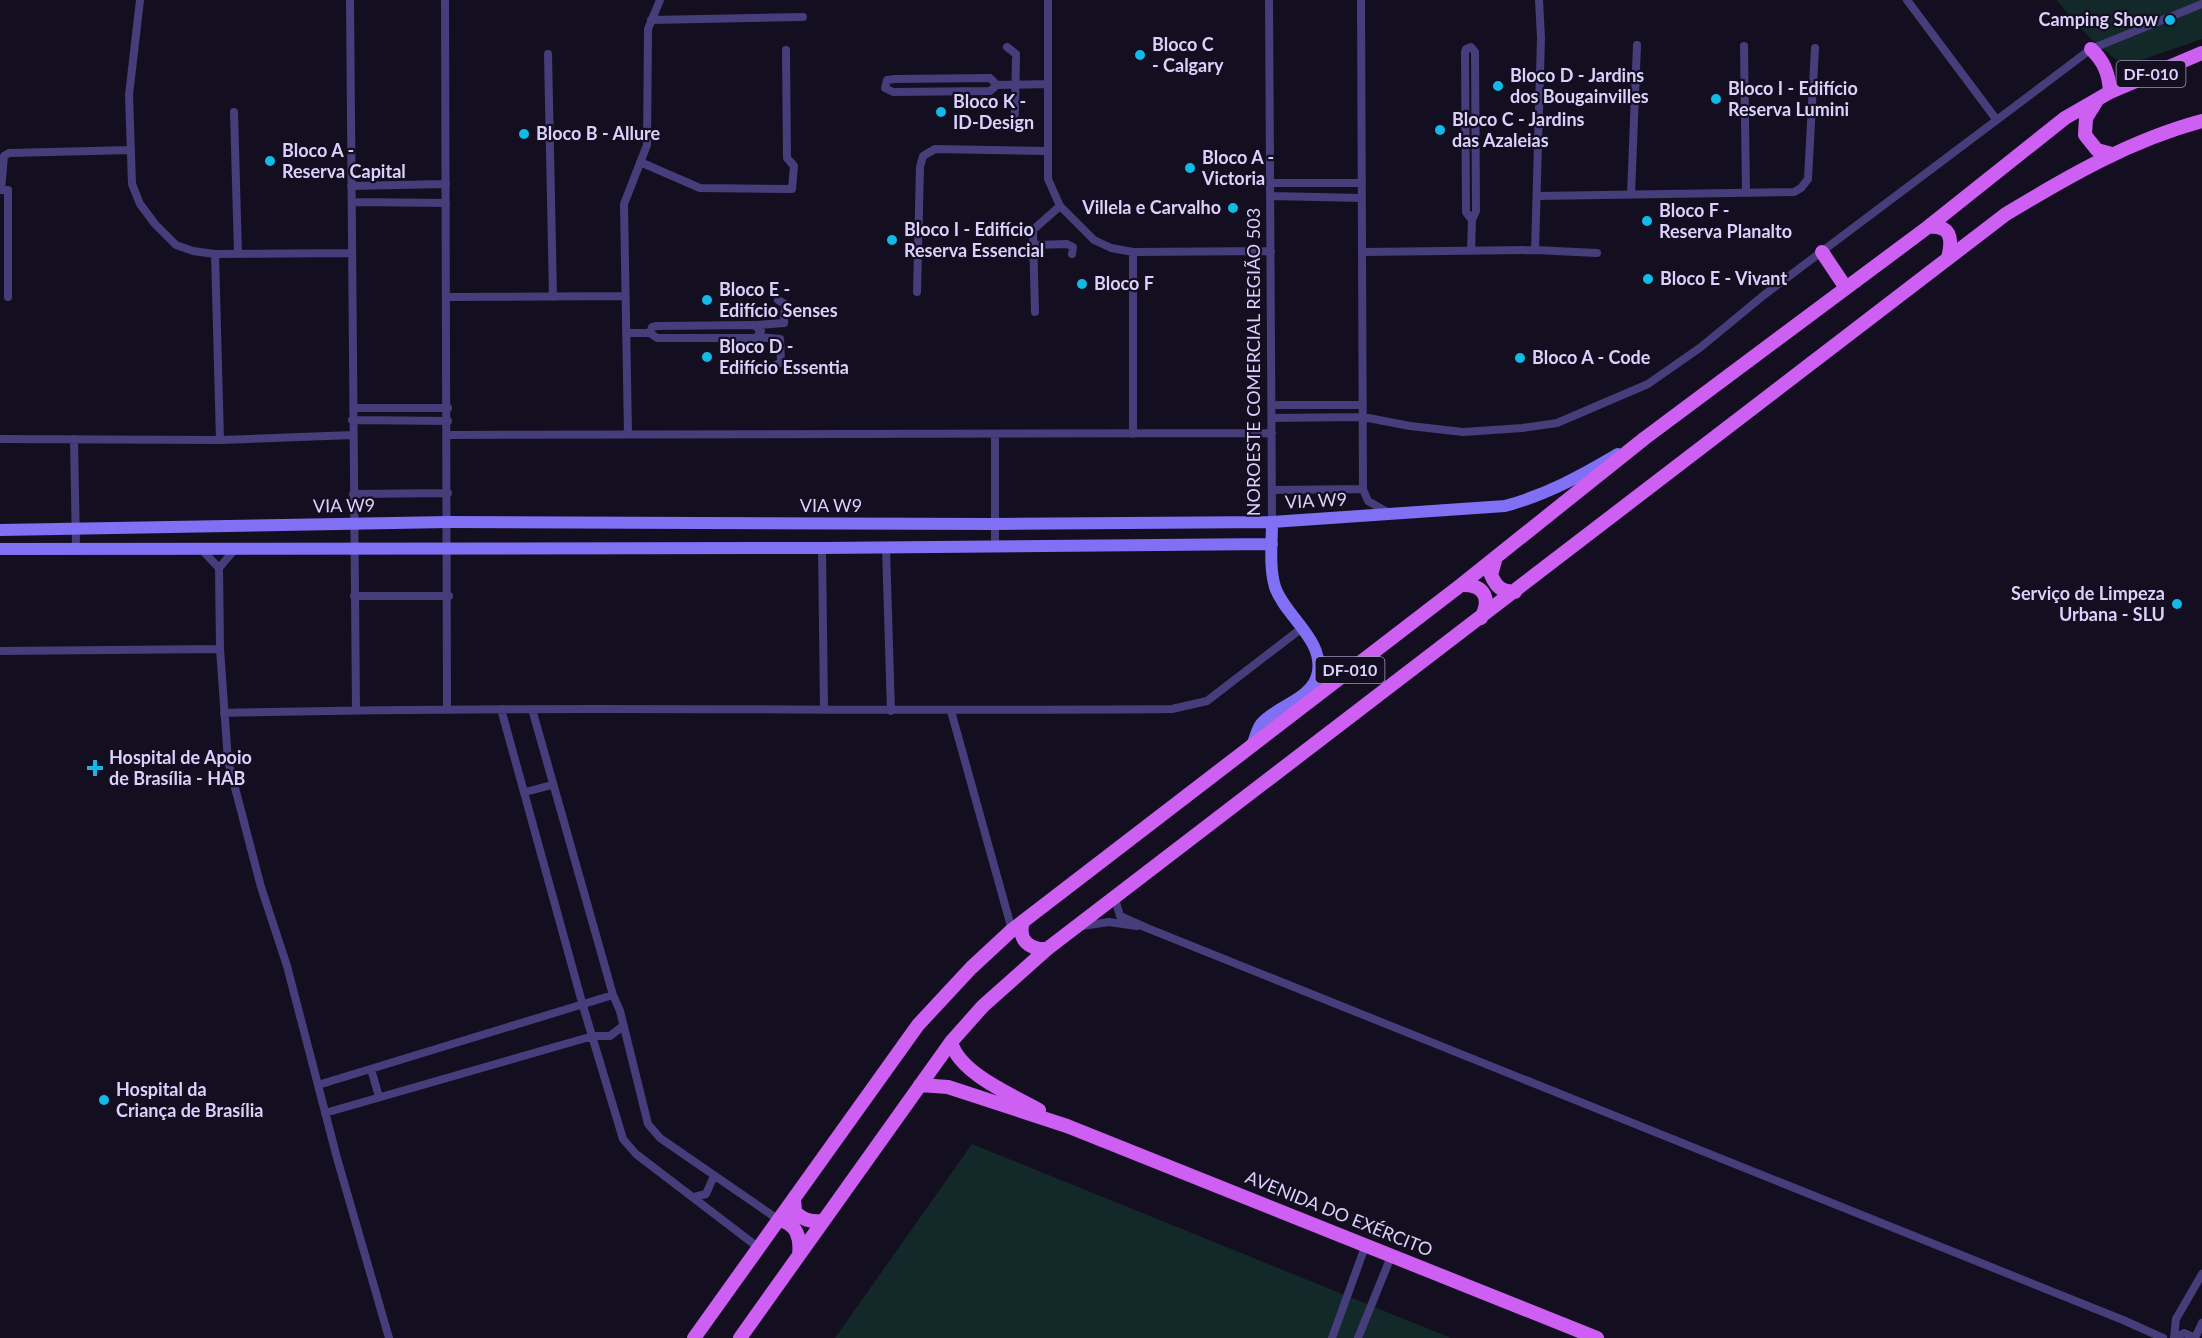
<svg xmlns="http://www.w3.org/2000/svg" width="2202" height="1338" viewBox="0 0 2202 1338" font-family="Lato,sans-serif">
  <rect width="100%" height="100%" fill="#140f20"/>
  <path fill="#122829" d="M2056,0H2202V39L2124,66L2091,39Z
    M972,1144L1451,1338H835Z"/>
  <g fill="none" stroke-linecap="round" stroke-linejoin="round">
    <path stroke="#463d7b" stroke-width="8" d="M140,0L129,95L132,184L140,204L155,224L176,245L193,251L215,254L352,253
      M350,0L356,710
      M445,0L447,708
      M1048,0V179L1060,206L1094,240L1111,248L1133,252L1271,251
      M1269,0L1272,522
      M1361,0L1363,489L1368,501L1389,513
      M1907,0L1996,119
      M651,20L803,17
      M1744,46L1746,192
      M548,54L553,297
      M997,85L990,91L893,92L885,88L887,80L895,79L990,78L997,85L1048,84
      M234,112L238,254
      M1004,126L1014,120L1015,111L1016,54L1007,47
      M640,162L700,188L792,189L794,166L787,158L786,50
      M1271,183H1362
      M351,186L446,184
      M1631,194L1637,45
      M1271,196L1362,198
      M1537,196L1794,192L1801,188L1808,179L1815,48
      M352,202L446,203
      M1033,245L1067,244L1073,247L1072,254
      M1535,250L1541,38L1539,0
      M1471,251L1472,220L1476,211L1475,52L1471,47L1466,49L1465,52L1466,212L1472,220
      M1133,252V434
      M1364,252L1535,250L1597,253
      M215,254L220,440
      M917,292L920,167L923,156L935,149L1048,151
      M8,297V190H1L4,156L9,153L131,150
      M447,297L625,296
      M1035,312L1033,234L1034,229L1060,206
      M757,325L784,323L785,304L778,300
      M626,333H650L657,338H756L761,331L754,325L657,326L652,327L650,333
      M758,337L780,339L781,362L771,368
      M1272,405H1363
      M353,408H448
      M1272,418L1363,417L1410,426L1463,432L1522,428L1557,423L1648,384L1701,347L1764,295L2091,49L2202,4
      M352,420L448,421
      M628,434L624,204L647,145L648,29L660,0
      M448,435L1272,433
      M995,435V547
      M0,439L220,440L353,435
      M74,439L76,547
      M1272,490L1363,489
      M353,494L448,493
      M822,548L824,710
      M886,548L891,711
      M201,549L219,568L220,649L228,761L261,887L287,966L337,1158L389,1338
      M219,568L236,548
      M354,596H449
      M0,651L220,649
      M501,709L583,1006L623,1139L636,1154L759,1248
      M532,709L613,995L620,1011L648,1124L660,1138L779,1220
      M951,711L1012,930
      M224,713C540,705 856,712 1172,709L1207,701L1302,628
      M525,792L552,785
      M1119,895L1116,902L1120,916L1147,928L2123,1320L2163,1338
      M1082,926L1109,922L1137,926
      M371,1069L379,1097
      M318,1085L613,995
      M147,1112L153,1114
      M325,1113L593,1036H610L623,1026
      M694,1197L706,1194L714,1176
      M1332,1338L1366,1244
      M1358,1338L1392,1254
      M2174,1338L2176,1319L2202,1274
      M2175,1338L2184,1333L2195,1338
      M2195,1338L2202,1323"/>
    <path stroke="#816ff4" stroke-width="12" d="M0,530L448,522L995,524L1272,522L1505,506C1546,495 1581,476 1618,454
      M0,549L822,548L1272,544
      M1252,745C1255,739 1257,729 1261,724C1276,706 1310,700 1317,676C1327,641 1285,617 1275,587C1269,567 1272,543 1272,522"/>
    <path stroke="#cd60f3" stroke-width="14" d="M2091,49C2104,61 2109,74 2110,92
      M2096,102L2086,118L2085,135L2097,150L2112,154
      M1928,227C1951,225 1953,238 1948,258
      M1822,252L1846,288
      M1496,557L1491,575C1497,588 1501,591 1515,592
      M1461,585C1483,584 1492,597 1481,618
      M1023,922C1017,940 1030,950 1047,949
      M951,1042C959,1073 1012,1095 1039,1110
      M920,1085L948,1087L1067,1126L1597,1338
      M794,1198L795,1212C804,1220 810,1222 822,1221
      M779,1220C797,1224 801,1238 799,1255
      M694,1338L918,1025L971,968L1012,930L1461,585L1645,438L1928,227L2065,118L2110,92L2202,53
      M740,1338L951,1042L983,1006L1047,949L2006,214C2069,176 2131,140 2202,121"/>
  </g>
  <g fill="#11bae7" stroke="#140f20" stroke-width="2">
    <circle cx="2170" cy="20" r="6"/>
    <circle cx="1140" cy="55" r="6"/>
    <circle cx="1498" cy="86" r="6"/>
    <circle cx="1716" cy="99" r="6"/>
    <circle cx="941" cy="112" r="6"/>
    <circle cx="1440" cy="130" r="6"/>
    <circle cx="524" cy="134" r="6"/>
    <circle cx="270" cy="161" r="6"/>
    <circle cx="1190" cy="168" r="6"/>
    <circle cx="1233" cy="208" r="6"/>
    <circle cx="1647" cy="221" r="6"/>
    <circle cx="892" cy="240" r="6"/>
    <circle cx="1648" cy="279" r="6"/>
    <circle cx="1082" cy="284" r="6"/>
    <circle cx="707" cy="300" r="6"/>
    <circle cx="707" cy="357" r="6"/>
    <circle cx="1520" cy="358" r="6"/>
    <circle cx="2177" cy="604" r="6"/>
    <path d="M92 759h6v6h6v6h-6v6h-6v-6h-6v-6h6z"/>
    <circle cx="104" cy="1100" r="6"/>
  </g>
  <g text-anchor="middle" stroke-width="4.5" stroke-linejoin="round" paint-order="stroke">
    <g fill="#140f20" stroke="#9f97ba" stroke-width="1.5">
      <rect x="2116.5" y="61" width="69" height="26" rx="4.5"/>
      <rect x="1315.5" y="657" width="69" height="26" rx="4.5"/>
    </g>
    <g font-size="16" font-weight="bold" fill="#dbd1fc">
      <text x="2151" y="80">DF-010</text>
      <text x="1350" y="676">DF-010</text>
    </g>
    <g font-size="18" font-weight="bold" fill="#dbd1fc" stroke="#140f20" text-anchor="start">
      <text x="2158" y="26" text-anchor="end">Camping Show</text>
      <text x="1152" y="51">Bloco C<tspan x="1152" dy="21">- Calgary</tspan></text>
      <text x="1510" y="82">Bloco D - Jardins<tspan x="1510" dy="21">dos Bougainvilles</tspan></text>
      <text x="1728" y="95">Bloco I - Edifício<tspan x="1728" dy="21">Reserva Lumini</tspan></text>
      <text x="953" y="108">Bloco K -<tspan x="953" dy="21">ID-Design</tspan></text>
      <text x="1452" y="126">Bloco C - Jardins<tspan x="1452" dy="21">das Azaleias</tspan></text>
      <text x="536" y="140">Bloco B - Allure</text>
      <text x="282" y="157">Bloco A -<tspan x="282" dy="21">Reserva Capital</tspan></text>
      <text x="1202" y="164">Bloco A -<tspan x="1202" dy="21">Victoria</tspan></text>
      <text x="1221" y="214" text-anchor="end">Villela e Carvalho</text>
      <text x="1659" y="217">Bloco F -<tspan x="1659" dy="21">Reserva Planalto</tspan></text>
      <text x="904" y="236">Bloco I - Edifício<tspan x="904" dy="21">Reserva Essencial</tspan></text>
      <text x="1660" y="285">Bloco E - Vivant</text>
      <text x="1094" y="290">Bloco F</text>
      <text x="719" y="296">Bloco E -<tspan x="719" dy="21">Edifício Senses</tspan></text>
      <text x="719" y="353">Bloco D -<tspan x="719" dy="21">Edifício Essentia</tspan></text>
      <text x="1532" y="364">Bloco A - Code</text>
      <text x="2165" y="600" text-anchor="end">Serviço de Limpeza<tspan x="2165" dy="21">Urbana - SLU</tspan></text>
      <text x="109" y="764">Hospital de Apoio<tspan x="109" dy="21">de Brasília - HAB</tspan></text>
      <text x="116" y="1096">Hospital da<tspan x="116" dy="21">Criança de Brasília</tspan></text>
    </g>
    <g font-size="18" fill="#dbd1fc" stroke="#140f20">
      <text transform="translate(1254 362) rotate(-90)" y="6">NOROESTE COMERCIAL REGIÃO 503</text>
      <text transform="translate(1316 501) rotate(-3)" y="6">VIA W9</text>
      <text transform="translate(344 506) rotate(-1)" y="6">VIA W9</text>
      <text x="831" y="512">VIA W9</text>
      <text transform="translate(1339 1214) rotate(22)" y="6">AVENIDA DO EXÉRCITO</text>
    </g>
  </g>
</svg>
